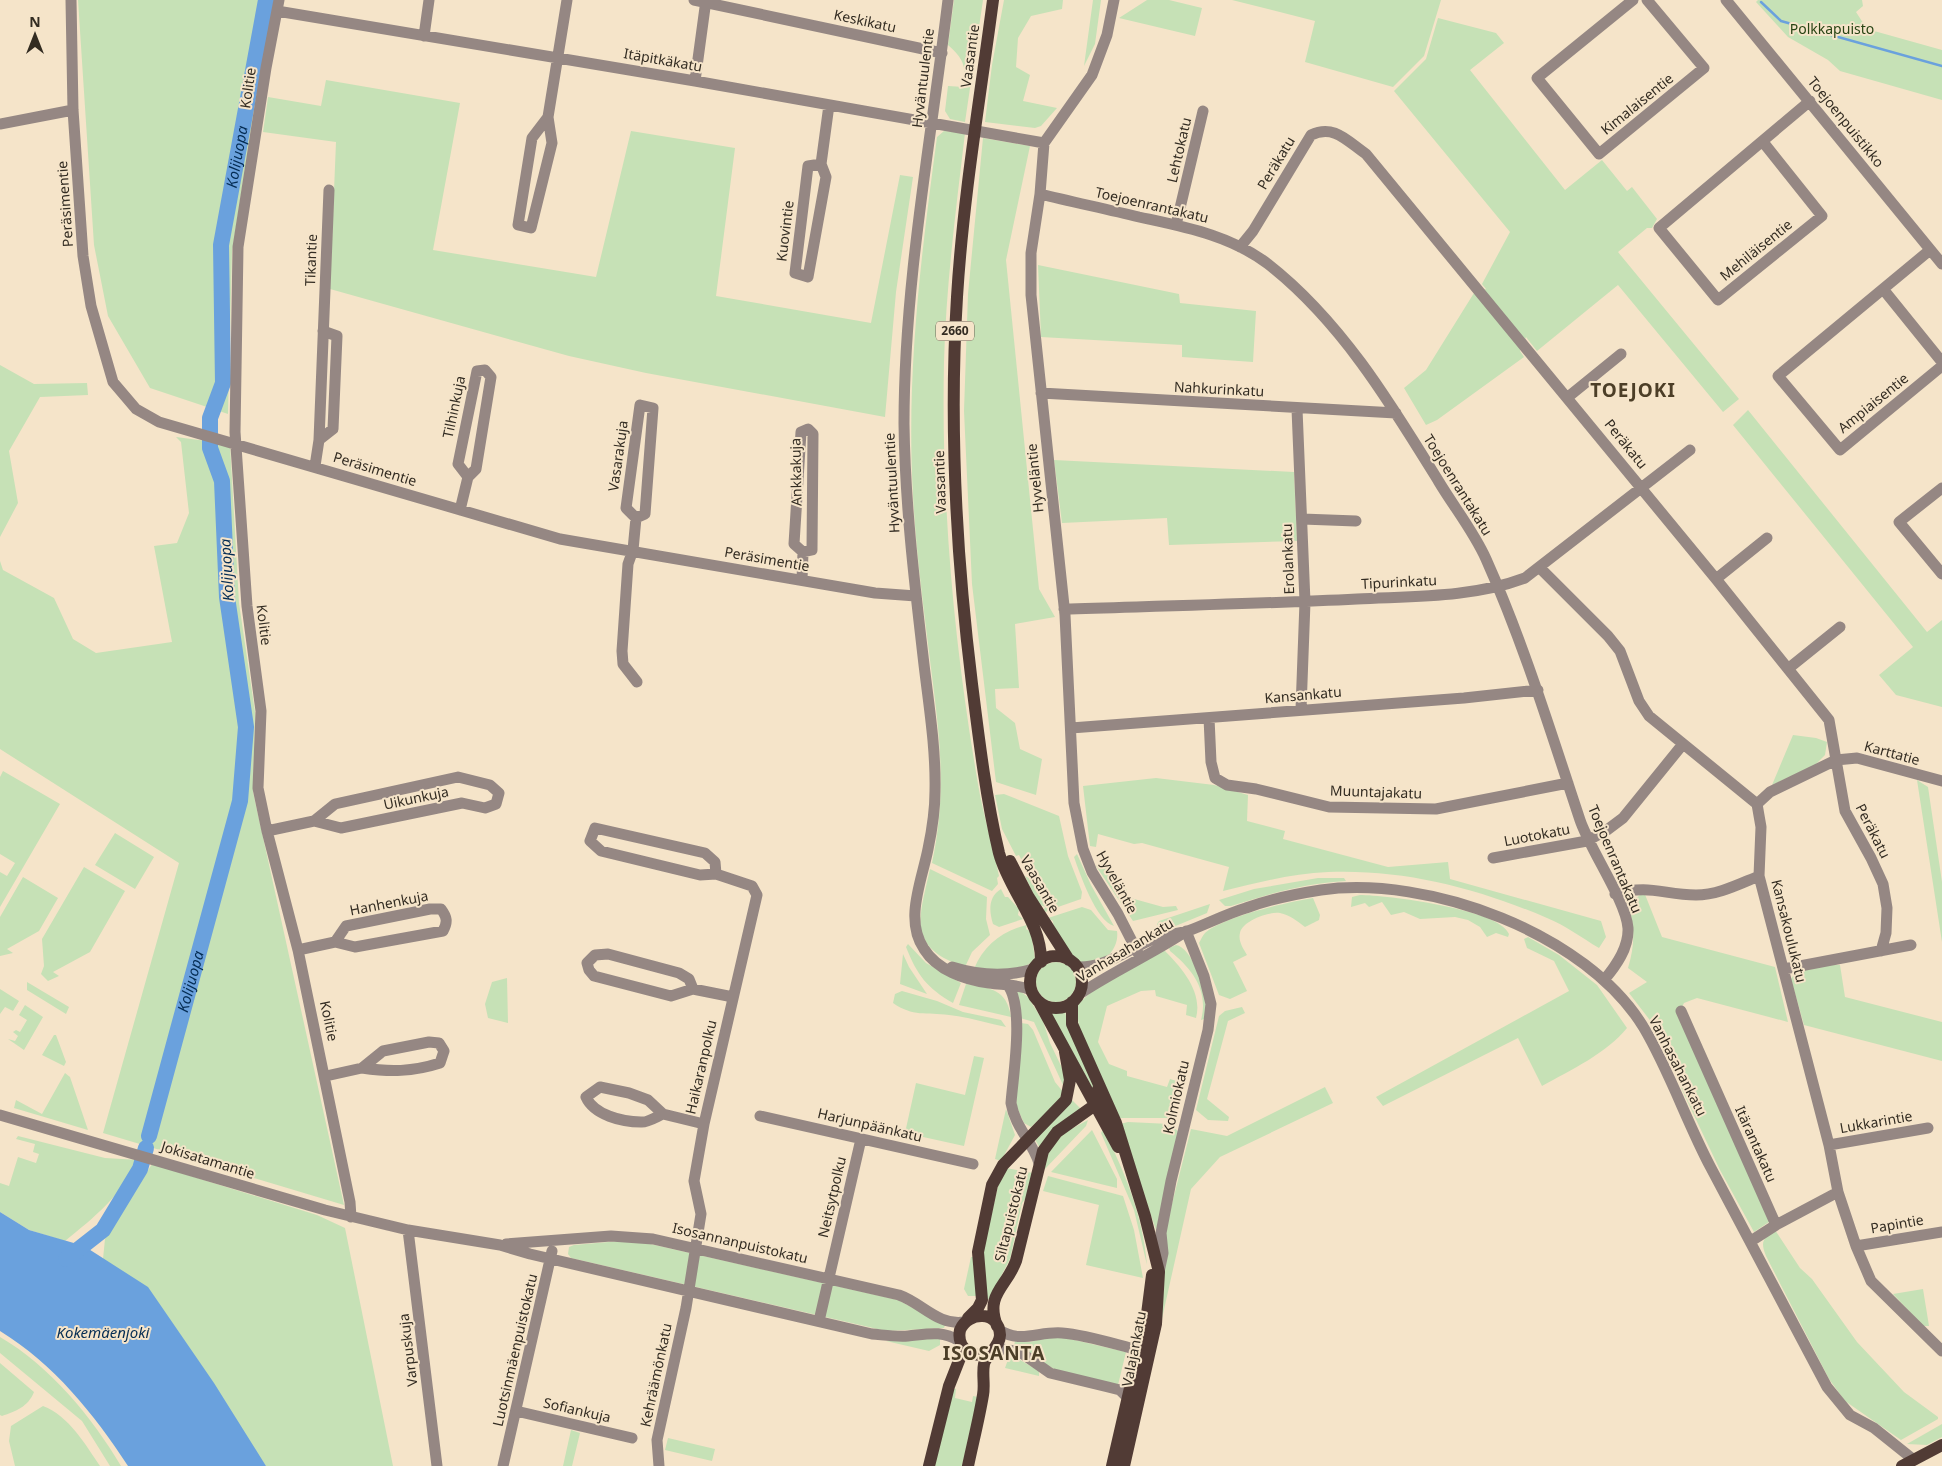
<svg xmlns="http://www.w3.org/2000/svg" width="1942" height="1466" viewBox="0 0 1942 1466" font-family="'Noto Sans',sans-serif">
  <rect width="100%" height="100%" fill="#f5e4c9"/>
  <path fill="#c6e1b6" d="M78,0H274L261,65L232,252L228,414L150,388L108,316L94,245Z
    M954,0H983L965,122L950,119L945,111L948,86L964,87C966,66 964,59 948,45Z
    M1004,0H1063L1062,9L1031,16L1018,38L1016,67L1030,75L1023,101L1057,108L1041,126L1035,128L985,122L992,65Z
    M1093,0H1101L1095,44L1084,66Z
    M1147,0H1169L1202,8L1195,36L1119,18Z
    M1232,0H1441L1424,56L1393,87L1305,62L1315,21Z
    M1758,0H1862L1863,6L1856,12L1867,29L1942,50V100L1840,71L1828,60L1788,37L1756,2Z
    M1438,18L1496,33L1504,43L1470,70L1565,190L1602,160L1627,191L1632,187L1657,219L1652,228H1647L1618,252L1739,399L1723,412L1618,285L1537,351L1526,337L1520,351L1524,357L1437,420L1426,425L1404,388L1426,370L1474,293L1486,289L1482,284L1510,232L1394,91L1426,59Z
    M326,80L460,103L433,250L596,277L631,131L735,148L716,296L871,323L900,175L913,177L896,292L885,417L646,373L569,356L330,289L336,142L263,132L268,97L321,106Z
    M944,131L965,133C956,209 946,285 944,362C941,503 954,645 978,784C983,815 993,845 999,876L997,878L998,884L992,891L932,863C947,793 940,738 931,668C924,610 916,553 913,495C906,374 921,256 937,137Z
    M983,138L1030,146L1006,260L1039,589L1055,617L1015,624L1019,688L995,689L996,708L1015,723L1020,749L1042,759L1036,795L996,782L972,584L964,411L968,294Z
    M1038,265L1179,294L1180,303L1256,311L1253,362L1182,357V345L1041,337Z
    M0,365L34,384L87,383L88,395L40,397L9,451L18,503L0,537Z
    M1748,410L1927,632L1942,620V707L1896,695L1879,675L1913,647L1733,425Z
    M176,437L230,444L239,603L255,712L253,792L344,1205L103,1133L179,863L0,749V561L3,570L54,598L73,639L96,653L172,642L154,546L177,543L189,513L181,442Z
    M1054,460L1294,472L1297,541L1169,545L1167,518L1062,523Z
    M1793,735L1816,738L1827,742L1825,755L1815,765L1772,785Z
    M3,771L60,804L0,907V872L7,876L15,863L0,854V777Z
    M1156,778L1214,785L1248,795L1247,821L1285,831L1283,839L1388,867L1448,862L1450,879L1601,921L1606,937L1599,948C1582,938 1565,925 1547,918C1477,888 1404,869 1328,872C1293,873 1258,883 1223,891L1229,867L1142,843L1134,844L1098,834L1096,847L1090,846L1083,786Z
    M1917,780L1928,787L1942,882V942Z
    M1004,794L1059,816L1068,856L1082,892L1081,899L1058,907L1041,882L1027,871L1019,855L1016,856L1002,829L995,795Z
    M115,833L154,857L135,889L95,865Z
    M1077,854L1091,885L1114,926C1096,921 1080,874 1074,857Z
    M1100,862L1127,890V897L1163,907L1176,906L1178,910L1133,921L1096,866Z
    M84,867L125,891L90,952L53,972L59,976L48,981L41,974L44,966L42,939Z
    M930,869L987,897L986,919L990,935L972,952L965,967C906,947 919,919 930,869Z
    M1025,876L1037,882L1051,906L1050,911L1043,912L1045,907L1038,904Z
    M23,877L58,898L39,931L7,949L13,953L0,956V917Z
    M1318,878H1344L1346,881C1306,883 1269,894 1231,906H1225L1219,900L1254,889Z
    M1001,889L1005,897H1008L1019,909L1018,915L1023,919L999,927L993,924C989,911 988,897 1001,889Z
    M1644,892L1662,937L1775,967L1788,1022L1697,998L1684,1003L1682,1007L1772,1220L1754,1232L1720,1170L1682,1090L1670,1054L1649,1019L1629,993L1647,982L1628,968C1635,945 1635,927 1628,904Z
    M1360,895C1385,895 1500,909 1509,934L1508,937L1496,933L1487,937L1480,927L1468,920L1455,917L1420,919L1404,912L1391,915L1382,902L1369,907L1365,903L1351,907L1352,897Z
    M1313,898L1320,915L1319,920L1305,927C1297,921 1290,915 1280,913C1269,911 1242,921 1240,933C1238,941 1243,948 1247,955L1233,962L1247,991L1230,999L1219,995L1199,943C1201,940 1202,936 1205,933C1222,917 1288,902 1313,898Z
    M1210,904L1207,913L1161,932L1157,924L1159,921Z
    M1082,907L1091,910L1108,930L1117,931C1120,950 1100,970 1080,962C1072,958 1067,948 1063,941C1058,934 1053,929 1053,921L1048,918Z
    M1027,925L1026,929L1031,932L1035,959C1022,974 993,970 974,969C984,945 1002,931 1027,925Z
    M1528,937L1559,955L1597,985L1627,1028C1607,1053 1571,1070 1542,1086L1518,1038L1383,1106L1376,1097L1569,991L1554,961L1527,948L1524,939Z
    M908,944L926,963L961,983L953,1003C927,988 917,975 906,947Z
    M1176,945C1191,947 1206,988 1207,1003C1207,1008 1205,1014 1204,1019L1201,1020C1209,990 1192,969 1170,951L1169,948Z
    M1164,950C1182,968 1203,992 1196,1018L1186,1015L1187,1005L1156,996L1155,990L1141,991L1107,1006L1098,1042L1109,1064L1127,1071V1076L1167,1087L1170,1079L1180,1082L1170,1118H1118L1079,1031L1077,1006C1100,980 1133,966 1164,950Z
    M903,954L909,967L927,994L900,984Z
    M1036 982a20 20 0 1 1 40 0a20 20 0 1 1-40 0Z
    M1824,965H1840L1845,997L1942,1022V1061L1804,1025L1791,979L1797,970Z
    M507,978L508,1023L488,1018L485,1004L492,982Z
    M27,982L69,1007L66,1014L27,990Z
    M966,984C990,988 1007,989 1011,1017L959,1005Z
    M0,989L19,1001L13,1011L5,1007L0,1014Z
    M1017,989L1028,997L1043,1021L1050,1043L1065,1074L1063,1085L1034,1022L1020,1018L1015,995Z
    M902,991L937,1001L963,1012L1001,1020L1006,1027C987,1023 968,1017 949,1015C926,1012 913,1017 893,1003L895,994Z
    M25,1005L43,1017L24,1050L8,1039L15,1041L18,1036L13,1032L16,1030L20,1032L27,1020L19,1015Z
    M1242,1007L1245,1013L1228,1021L1207,1099L1229,1117L1228,1121L1208,1120L1196,1110L1219,1016L1225,1011Z
    M1065,1011L1068,1027L1093,1083L1094,1091L1049,1012Z
    M1021,1023L1028,1024L1033,1030L1055,1082L1064,1093L1061,1099L1031,1127L1024,1123L1016,1105Z
    M54,1035H56L66,1062L64,1066L42,1055Z
    M974,1056L984,1058L964,1146L905,1133L916,1083L965,1095Z
    M65,1073L70,1077L88,1130L14,1108L16,1100L42,1114Z
    M1325,1087L1333,1103L1220,1157L1191,1189L1161,1323L1164,1235L1191,1129L1227,1136Z
    M1071,1099L1082,1110L1040,1148L1033,1136Z
    M1006,1109L1015,1135L1001,1161L995,1159Z
    M1088,1120L1086,1126L1044,1170L1043,1160L1058,1136Z
    M1128,1122L1170,1124L1180,1133L1156,1230L1120,1124Z
    M1103,1129C1125,1172 1143,1216 1147,1265L1134,1210L1101,1133Z
    M1092,1130L1117,1179V1188L1051,1172Z
    M18,1136L105,1158L139,1160C121,1195 95,1217 65,1241L29,1230L0,1212V1183L9,1186L18,1157L36,1163L39,1154L33,1152L35,1144L16,1139Z
    M152,1164L317,1215L345,1228L393,1466H266L103,1259L105,1239Z
    M1006,1168L1033,1173L1027,1197L1022,1203L1010,1259L989,1299L986,1298L982,1256L998,1186Z
    M1048,1176L1123,1196L1134,1230L1143,1278L1086,1265L1099,1205L1043,1191Z
    M1775,1230L1800,1268L1812,1279L1857,1342L1904,1392L1938,1417V1419L1901,1440L1845,1401L1829,1379L1766,1256C1760,1241 1763,1239 1775,1230Z
    M620,1241H637L898,1300L945,1325L944,1328L886,1331L571,1258L568,1254L569,1247L574,1245Z
    M971,1257H973L978,1296H968L964,1289Z
    M1923,1289L1929,1326H1923L1893,1294Z
    M933,1336L940,1337V1345L929,1351L886,1341Z
    M0,1337C50,1366 92,1417 121,1466H110L82,1421L0,1353Z
    M1049,1337L1066,1338L1126,1352L1118,1385L1056,1370L1014,1346L1015,1341L1030,1342Z
    M1010,1354L1039,1371V1376L1005,1368Z
    M0,1363L34,1392C28,1407 16,1411 2,1416L0,1415Z
    M952,1388L956,1389L955,1398L972,1402L973,1396L978,1397L962,1466H934Z
    M43,1406C69,1416 85,1444 100,1466H15L9,1441L11,1426Z
    M1942,1424V1437L1927,1445L1907,1444Z
    M571,1430L580,1433L572,1466H563Z
    M668,1438L715,1449L712,1461L665,1450Z"/>
  <path fill="#6aa1dd" d="M0,1212L29,1230L84,1246L148,1287L214,1383L266,1466H128C94,1414 54,1364 0,1331Z"/>
  <g fill="none" stroke-linecap="round" stroke-linejoin="round">
    <path stroke="#6aa1dd" stroke-width="2.5" d="M1761,2L1781,21L1942,66"/>
    <g stroke="#6aa1dd" stroke-width="16">
      <path id="s1" d="M149,1136L240,801L246,727L227,597L222,481L210,448V418L223,383L221,245L266,0"/>
      <path d="M66,1259L103,1230L140,1169L146,1148"/>
    </g>
    <path stroke="#958783" stroke-width="11" d="M71,0L73,110L83,256L91,306L113,382L136,409L159,422L560,539L875,593L916,596
      M279,0L266,68L238,247L235,432L247,606L261,711L258,788L267,831L298,950L350,1202L351,1217
      M694,0L942,53
      M948,0C931,141 904,282 904,424C905,502 914,579 923,656C928,701 936,746 935,791C935,810 932,830 928,849C922,880 904,920 924,949C937,970 965,980 989,983C1003,985 1017,984 1031,990
      M1114,0L1107,35L1092,75L1044,143L1040,194L1031,253V295L1065,615L1074,803L1083,849L1092,872L1118,914L1140,957
      M1633,0L1537,78L1599,154L1704,68L1647,0
      M1726,0L1942,264
      M277,11L695,81L1044,143
      M424,36L429,0
      M695,81L706,0
      M548,117L532,138L518,225L531,228L552,143L548,117L567,0
      M0,124L73,110
      M1763,142L1822,216L1718,300L1659,228L1810,101
      M821,164L808,166L795,273L808,277L826,177L821,164L829,105
      M1040,194C1073,202 1106,209 1139,217C1185,227 1230,235 1268,264C1341,321 1391,404 1439,482C1454,507 1474,532 1486,559C1524,644 1551,733 1580,820C1590,850 1626,901 1628,928C1629,948 1616,966 1604,980
      M1176,225L1203,111
      M1240,247L1253,231L1311,135C1334,124 1347,141 1366,154L1716,579L1829,720L1845,811L1871,858L1883,884L1887,908L1886,933L1881,951
      M1930,250L1778,376L1840,450L1942,366
      M1883,289L1942,362
      M1041,393L1396,413
      M1568,397L1621,354
      M1297,409L1305,602L1301,709
      M319,440L333,429L337,336L323,331
      M315,466L319,440L329,190
      M1942,488L1899,522L1942,574
      M460,510L468,477L476,469L491,377L485,370L477,371L458,464L468,477
      M636,518L626,508L640,405L653,408L645,514L636,518L633,550L628,564L622,651L623,664L637,682
      M1302,519L1356,521
      M1540,568L1608,636L1620,651L1639,701L1649,716L1757,804L1761,827L1759,876L1829,1145L1838,1192L1856,1246L1871,1281L1942,1351
      M1716,579L1767,538
      M802,580L803,552L812,550L813,434L808,429L801,432L794,544L803,552
      M1064,609C1162,606 1259,604 1357,599C1413,596 1472,598 1525,578L1690,450
      M1789,668L1840,627
      M1209,718L1211,762L1215,778L1227,785L1256,789L1329,807L1436,809L1568,783
      M1071,728L1464,698L1538,690
      M1757,804L1770,792L1836,760L1857,758L1942,781
      M267,831L314,821L335,804L458,777L490,785L499,793L496,804L485,808L462,803L341,828L314,821
      M1493,858L1587,841L1607,830L1623,818L1683,744
      M1615,894C1650,884 1664,895 1696,895C1718,895 1739,884 1759,876
      M298,950L335,942L346,926L430,909H441C447,917 448,922 443,931L355,947L335,942
      M952,967C978,975 1007,977 1033,969
      M1076,967C1106,969 1130,947 1158,937C1167,934 1178,934 1188,931C1207,924 1226,914 1246,908C1270,899 1295,894 1321,890C1428,875 1587,933 1644,1028C1670,1072 1687,1123 1711,1168C1749,1241 1789,1314 1827,1387L1850,1415L1874,1428L1914,1460
      M1784,969L1911,945
      M991,974C997,977 1003,979 1007,984C1025,1006 1013,1075 1011,1103C1015,1127 1032,1141 1039,1163
      M693,989L671,996L594,976L589,970L587,963L595,955L608,954L679,973L689,979L693,989L733,997
      M1078,995C1112,972 1148,956 1182,934
      M1681,1011L1776,1225L1838,1192
      M326,1076L362,1068L383,1051L429,1042L439,1043L444,1051L440,1063C412,1072 390,1072 362,1068
      M663,1114C656,1117 647,1123 641,1122C622,1122 594,1115 586,1097L600,1087L629,1093L648,1100L663,1114L704,1124
      M0,1115L325,1210L408,1230L500,1245L530,1254L872,1334C884,1335 896,1337 908,1336C928,1334 942,1330 959,1341
      M760,1116L973,1164
      M1829,1145L1928,1128
      M408,1230L437,1466
      M1751,1241L1776,1225
      M506,1244L611,1236L653,1239L899,1295C922,1303 938,1326 964,1322
      M1856,1246L1942,1232
      M1159,1272L1163,1253L1161,1233L1171,1181L1208,1030L1211,1004L1204,976L1186,931
      M819,1321L861,1139
      M999,1330C1021,1344 1039,1331 1062,1333C1087,1335 1114,1344 1138,1350L1143,1358
      M996,1348L1020,1352L1050,1373L1108,1387L1120,1390L1127,1397
      M516,1411L632,1438
      M503,1466L552,1251
      M659,1466L657,1440L686,1308L701,1214L694,1181L704,1124L757,895L752,886L716,874L715,862L705,853L595,828L590,841L601,851L700,875L716,874"/>
    <path stroke="#513b35" stroke-width="12" d="M993,0C980,99 963,198 957,297C949,426 956,555 972,684C979,740 986,798 999,853C1009,891 1042,922 1041,962
      M1010,861L1028,896L1069,960
      M1030 982a26 26 0 1 1 52 0a26 26 0 1 1-52 0Z
      M1039,1002L1118,1147
      M1072,1002V1024L1116,1123L1145,1216L1159,1272L1156,1324L1124,1466
      M968,1318L978,1308L982,1300L978,1252L992,1185L1003,1165L1066,1100L1070,1080L1065,1052
      M997,1326C985,1294 1006,1288 1016,1261L1043,1151L1057,1132L1095,1105L1099,1086
      M929,1466L949,1386L960,1358L962,1346
      M968,1466C973,1442 979,1419 983,1395C985,1385 982,1374 984,1364C987,1353 1000,1347 1000,1335C999,1310 968,1311 960,1330C956,1350 975,1361 993,1351
      M1112,1466L1147,1314L1152,1275
      M1902,1466L1942,1445"/>
  </g>
  <g text-anchor="middle" stroke-width="4" stroke-linejoin="round" paint-order="stroke">
    <rect fill="#f5e4c9" stroke="#6d6354" stroke-width="1" x="936" y="321.5" width="38" height="19" rx="4"/>
    <g font-size="12" font-weight="bold" fill="#332c22">
      <text x="955" y="335">2660</text>
    </g>
    <g font-size="14" fill="#332c22" stroke="#f5e4c9">
      <text transform="translate(865 21) rotate(12)" y="5">Keskikatu</text>
      <text transform="translate(970 56) rotate(-82)" y="5">Vaasantie</text>
      <text transform="translate(663 60) rotate(10)" y="5">Itäpitkäkatu</text>
      <text transform="translate(923 78) rotate(-83)" y="5">Hyväntuulentie</text>
      <text transform="translate(248 88) rotate(-82)" y="5">Kolitie</text>
      <text transform="translate(1637 104) rotate(-39)" y="5">Kimalaisentie</text>
      <text transform="translate(1846 122) rotate(51)" y="5">Toejoenpuistikko</text>
      <text transform="translate(1179 150) rotate(-77)" y="5">Lehtokatu</text>
      <text transform="translate(1276 163) rotate(-59)" y="5">Peräkatu</text>
      <text transform="translate(65 204) rotate(-94)" y="5">Peräsimentie</text>
      <text transform="translate(1152 205) rotate(13)" y="5">Toejoenrantakatu</text>
      <text transform="translate(785 231) rotate(-83)" y="5">Kuovintie</text>
      <text transform="translate(1756 250) rotate(-39)" y="5">Mehiläisentie</text>
      <text transform="translate(311 260) rotate(-88)" y="5">Tikantie</text>
      <text transform="translate(1219 389) rotate(3)" y="5">Nahkurinkatu</text>
      <text transform="translate(1873 403) rotate(-39)" y="5">Ampiaisentie</text>
      <text transform="translate(454 407) rotate(-78)" y="5">Tilhinkuja</text>
      <text transform="translate(1626 444) rotate(51)" y="5">Peräkatu</text>
      <text transform="translate(618 456) rotate(-82)" y="5">Vasarakuja</text>
      <text transform="translate(375 469) rotate(17)" y="5">Peräsimentie</text>
      <text transform="translate(796 472) rotate(-91)" y="5">Ankkakuja</text>
      <text transform="translate(1035 478) rotate(-96)" y="5">Hyveläntie</text>
      <text transform="translate(940 482) rotate(-92)" y="5">Vaasantie</text>
      <text transform="translate(892 483) rotate(-93)" y="5">Hyväntuulentie</text>
      <text transform="translate(1458 485) rotate(58)" y="5">Toejoenrantakatu</text>
      <text transform="translate(767 559) rotate(10)" y="5">Peräsimentie</text>
      <text transform="translate(1288 559) rotate(-92)" y="5">Erolankatu</text>
      <text transform="translate(1399 582) rotate(-3)" y="5">Tipurinkatu</text>
      <text transform="translate(264 625) rotate(83)" y="5">Kolitie</text>
      <text transform="translate(1303 695) rotate(-5)" y="5">Kansankatu</text>
      <text transform="translate(1892 753) rotate(15)" y="5">Karttatie</text>
      <text transform="translate(1376 792) rotate(2)" y="5">Muuntajakatu</text>
      <text transform="translate(416 798) rotate(-12)" y="5">Uikunkuja</text>
      <text transform="translate(1873 831) rotate(63)" y="5">Peräkatu</text>
      <text transform="translate(1537 835) rotate(-11)" y="5">Luotokatu</text>
      <text transform="translate(1615 859) rotate(67)" y="5">Toejoenrantakatu</text>
      <text transform="translate(1117 882) rotate(61)" y="5">Hyveläntie</text>
      <text transform="translate(1040 884) rotate(60)" y="5">Vaasantie</text>
      <text transform="translate(389 903) rotate(-11)" y="5">Hanhenkuja</text>
      <text transform="translate(1789 931) rotate(76)" y="5">Kansakoulukatu</text>
      <text transform="translate(1125 950) rotate(-31)" y="5">Vanhasahankatu</text>
      <text transform="translate(329 1021) rotate(78)" y="5">Kolitie</text>
      <text transform="translate(1678 1066) rotate(63)" y="5">Vanhasahankatu</text>
      <text transform="translate(701 1067) rotate(-77)" y="5">Haikaranpolku</text>
      <text transform="translate(1176 1097) rotate(-77)" y="5">Kolmiokatu</text>
      <text transform="translate(1876 1122) rotate(-10)" y="5">Lukkarintie</text>
      <text transform="translate(870 1125) rotate(13)" y="5">Harjunpäänkatu</text>
      <text transform="translate(1756 1144) rotate(66)" y="5">Itärantakatu</text>
      <text transform="translate(208 1160) rotate(17)" y="5">Jokisatamantie</text>
      <text transform="translate(832 1197) rotate(-77)" y="5">Neitsytpolku</text>
      <text transform="translate(1011 1214) rotate(-76)" y="5">Siltapuistokatu</text>
      <text transform="translate(1897 1224) rotate(-10)" y="5">Papintie</text>
      <text transform="translate(740 1243) rotate(13)" y="5">Isosannanpuistokatu</text>
      <text transform="translate(1134 1349) rotate(-79)" y="5">Valajankatu</text>
      <text transform="translate(408 1350) rotate(-97)" y="5">Varpuskuja</text>
      <text transform="translate(515 1350) rotate(-77)" y="5">Luotsinmäenpuistokatu</text>
      <text transform="translate(656 1375) rotate(-78)" y="5">Kehräämönkatu</text>
      <text transform="translate(577 1410) rotate(13)" y="5">Sofiankuja</text>
    </g>
    <g font-size="14" fill="#284414" stroke="#f5e4c9">
      <text x="1832" y="34">Polkkapuisto</text>
    </g>
    <g font-size="15" font-style="italic" fill="#042c53" stroke="#f5e4c9">
      <text dy="5" stroke="none"><textPath href="#s1" startOffset="999">Kolijuopa</textPath></text>
      <text transform="translate(227 570) rotate(-93)" y="5">Kolijuopa</text>
      <text dy="5" stroke="none"><textPath href="#s1" startOffset="160">Kolijuopa</textPath></text>
      <text x="103" y="1338">Kokemäenjoki</text>
    </g>
    <g font-size="19" font-weight="bold" letter-spacing="1" fill="#4c3e27" stroke="#f5e4c9">
      <text x="1633" y="397">TOEJOKI</text>
      <text x="994" y="1360">ISOSANTA</text>
    </g>
  </g>
  <g transform="translate(35 35)" stroke="#f5e4c9" stroke-width="4" paint-order="stroke">
  <path d="M0-4L9 19L0 12L-9 19Z" fill="#332c22"/>
  <text y="-8" font-size="14" font-weight="bold" text-anchor="middle" fill="#332c22">N</text>
  </g>
</svg>
